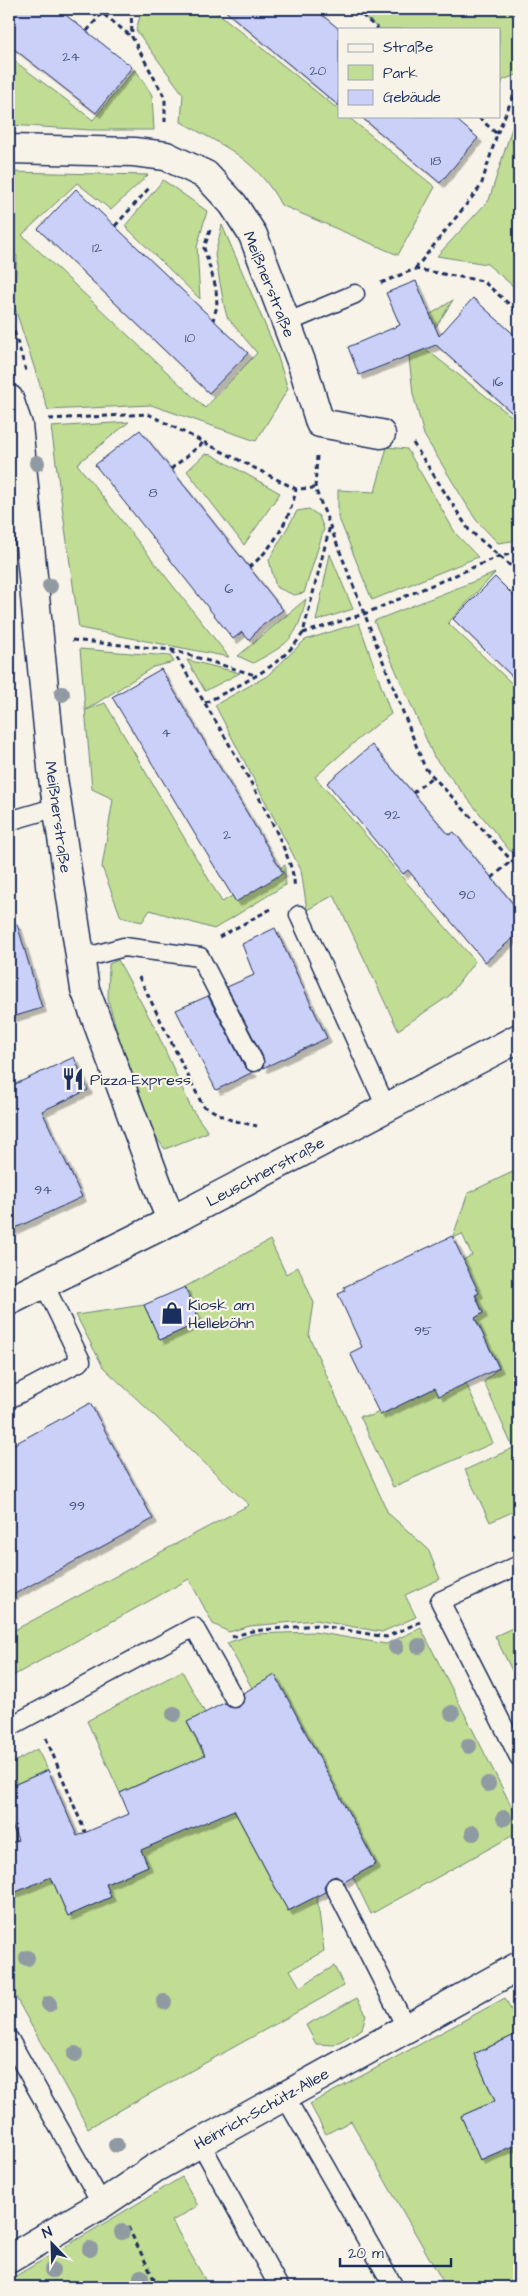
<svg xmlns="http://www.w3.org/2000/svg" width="528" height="2296" viewBox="0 0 528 2296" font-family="'Architects Daughter',sans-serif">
  <defs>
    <filter id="shadow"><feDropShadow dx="4.5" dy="4.5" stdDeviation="0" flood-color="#0004"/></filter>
  </defs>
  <rect width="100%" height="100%" fill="#f7f3e8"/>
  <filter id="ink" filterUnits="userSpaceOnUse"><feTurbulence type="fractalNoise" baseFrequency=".02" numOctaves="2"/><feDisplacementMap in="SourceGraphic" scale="10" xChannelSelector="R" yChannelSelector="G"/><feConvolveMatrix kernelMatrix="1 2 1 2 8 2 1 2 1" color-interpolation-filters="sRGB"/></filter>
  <g filter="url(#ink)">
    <path fill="#c1dc93" stroke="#6e8678" d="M142,9H213L339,110V116H347L435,187L398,255L281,205C257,159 224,146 181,122L183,94L136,30Z
      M354,9H511L519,22V74L503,80L499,91V29H379Z
      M9,57L93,120L135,69L152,95L154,130H91L9,125Z
      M519,106V291L487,264L437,256L489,200Z
      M9,172L148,175L111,210L77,183L22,235L205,408L257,353L227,317L224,305L215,255L222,225L275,348L288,389L256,441L151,405L48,410L14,305L17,256L9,253Z
      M163,180L207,211L197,247L200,299L125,226Z
      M453,300L423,347L519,422V540L498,543L476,520L424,435L413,394L406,330Z
      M129,422L77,464L229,657L79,628L51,427Z
      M387,447L407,449L456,534L478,557L372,600L338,516V490L375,492Z
      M205,454L212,455L280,493L244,545L187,471Z
      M309,509L319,516L324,529L304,593L294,595L276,587L269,560L297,511Z
      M330,554L353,609L316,621Z
      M495,573L448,623L519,690V853L510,851L434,757L374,621Z
      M306,599C297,640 288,644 253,663L238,656Z
      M359,623L391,714L363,735L315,777L475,961L449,996L398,1030L334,895L307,910L301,870L215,705L267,676L305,640Z
      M80,649L170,656L174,662L153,667L86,710L105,703L222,902L285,865V885L214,929L150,910L142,922L121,917L102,867L113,799L92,789Z
      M187,660L240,673L205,691Z
      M118,960L155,1028L191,1108L208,1132L165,1149L151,1131L130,1075L108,1000L109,964Z
      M519,1169V1509L490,1522L465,1470L513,1448L484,1382L499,1367L475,1318L483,1313L463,1260L472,1255L462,1234L453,1238V1236L468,1193Z
      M270,1240L286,1274L298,1267L314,1303L309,1336L388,1513L428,1549L440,1579L405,1595L416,1617L382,1632L316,1620L250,1626L229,1632L213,1624L189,1579L9,1678V1633L249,1505L103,1367L76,1315L144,1305L160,1340L200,1322L185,1287Z
      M466,1383L493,1443L393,1487L360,1416H371L379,1412L380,1415L435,1388Z
      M519,1625V1685L495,1636Z
      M421,1628L519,1821V1832L371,1914L353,1877L376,1864L275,1676L252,1688L227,1643L253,1634L314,1632L386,1644Z
      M182,1671L205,1713L187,1723L288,1911L317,1896L324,1951L290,1970L300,1987L334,1966L344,1986L88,2128L9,1985V1895L51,1877L68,1916L111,1897L106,1884L148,1866L141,1850L186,1830L162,1774L120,1793L87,1721Z
      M37,1749L48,1770L9,1787V1765Z
      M357,1998L366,2014L362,2029L334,2045L316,2044L306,2025Z
      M505,1998L519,2025V2033L474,2054L495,2101L461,2116L480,2160L519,2143V2287H446L351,2121L326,2134L310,2104Z
      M182,2177L198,2206L172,2221L209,2287H9V2280Z"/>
    <path fill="#cbd0f8" stroke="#1b2f5e" filter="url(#shadow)" d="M9,9H58L132,67L96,113L9,45Z
      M223,9H315L339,29V106Z
      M360,116H452L478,138L440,183Z
      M76,189L248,353L209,393L38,229Z
      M416,281L439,336L473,298L519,339V419L436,345L359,375L348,347L400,325L386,293Z
      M140,430L283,610L259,628L249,640L242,632L233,639L95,465Z
      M495,577L519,601V683L453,619Z
      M161,669L283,873L236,902L112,697Z
      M372,745L449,835L454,832L519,911V933L485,962L408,870L403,874L327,783Z
      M17,924L42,1008L9,1018V925Z
      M275,928L327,1038L263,1068V1057L227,987L254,975L242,944Z
      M208,996L245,1067L253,1072L216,1090L176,1010Z
      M74,1057L88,1090L42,1111L82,1197L9,1231V1087Z
      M452,1236L479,1293L475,1295L483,1313L475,1318L499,1368L439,1396L435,1388L380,1415L350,1353L362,1347L338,1294L345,1291L344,1287Z
      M185,1287L200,1322L160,1340L144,1305Z
      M90,1403L153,1519L9,1597V1447Z
      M275,1675L376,1864L344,1882L336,1876L330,1878L324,1886L325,1892L288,1911L234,1810L141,1850L148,1866L106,1884L111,1897L68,1916L51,1877L9,1895V1844L18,1840L9,1818V1787L48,1770L77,1836L129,1814L120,1793L205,1755L187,1722L224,1703L229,1707H239L243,1703V1693Z
      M519,2033V2155L515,2145L480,2160L461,2116L495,2101L474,2054Z"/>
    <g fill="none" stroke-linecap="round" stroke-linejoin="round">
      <defs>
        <path id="service" d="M286,323L355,294
          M9,821L57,807
          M299,915L386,1107
          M80,959L124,947L200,957L254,1062
          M9,1399L81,1361L44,1284
          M519,1565L440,1601L519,1757
          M9,1727L194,1627L234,1698
          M335,1887L406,2027
          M9,2039L102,2204
          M284,2095L394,2287
          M200,2142L279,2287"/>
        <path id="minor" d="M9,149L134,152L166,156L206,175L233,204L253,235L302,364L320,423L381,434
          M9,399L18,425L53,778L85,989L171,1221
          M9,2259L102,2204L155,2168L519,1966"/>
        <path id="secondary" d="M9,1301L171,1221L519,1038"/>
      </defs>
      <use href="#service" stroke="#1b2f5e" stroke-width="21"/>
      <use href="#minor" stroke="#1b2f5e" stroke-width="31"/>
      <use href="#secondary" stroke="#1b2f5e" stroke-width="31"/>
      <path stroke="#1b2f5e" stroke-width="3" stroke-dasharray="5 4" stroke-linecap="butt" d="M97,9L132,37
        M131,9L132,37L165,98V122
        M355,9L378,29
        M87,31L102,13
        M497,134L515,92L519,90
        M115,226L150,187
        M210,230L204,248L216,288L217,306L213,320
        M415,269L481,186L497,134L477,116
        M381,283L415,269L483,281L519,313
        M9,314L26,371
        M49,419L148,414L296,489L315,488
        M413,443L469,530L519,573
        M317,456L315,488L425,768L514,863L519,864
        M171,469L204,442
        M249,567C272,550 291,518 296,489
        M303,633L364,614L500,556L519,553
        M72,640L172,650L255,675
        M172,650C195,687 301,855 294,888
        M205,703C240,684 281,668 303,633L330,526
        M9,787H18
        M413,793L433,776
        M492,878L511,861
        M219,937L271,909
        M139,977L203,1106L231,1120L257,1126
        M232,1637L252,1631L317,1625L386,1637L420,1622
        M46,1738L85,1832
        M128,2227L158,2287"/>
      <use href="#service" stroke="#f7f3e8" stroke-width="18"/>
      <use href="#minor" stroke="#f7f3e8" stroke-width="28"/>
      <use href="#secondary" stroke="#f7f3e8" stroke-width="28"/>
    </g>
    <g fill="#909aa2">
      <circle cx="37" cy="463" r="8"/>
      <circle cx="50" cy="586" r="8"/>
      <circle cx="62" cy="694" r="8"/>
      <circle cx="419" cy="1646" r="8"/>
      <circle cx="396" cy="1647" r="8"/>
      <circle cx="452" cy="1713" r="8"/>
      <circle cx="174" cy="1714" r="8"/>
      <circle cx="469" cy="1746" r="8"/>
      <circle cx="488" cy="1784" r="8"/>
      <circle cx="504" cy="1818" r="8"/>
      <circle cx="473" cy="1833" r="8"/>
      <circle cx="27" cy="1958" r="8"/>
      <circle cx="164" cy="2002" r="8"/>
      <circle cx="49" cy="2004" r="8"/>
      <circle cx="75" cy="2054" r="8"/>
      <circle cx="116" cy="2145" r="8"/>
      <circle cx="122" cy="2232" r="8"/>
      <circle cx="90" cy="2249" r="8"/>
      <circle cx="52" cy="2270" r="8"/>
      <circle cx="141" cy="2277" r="8"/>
    </g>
  </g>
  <defs>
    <symbol id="restaurant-bare" viewBox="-9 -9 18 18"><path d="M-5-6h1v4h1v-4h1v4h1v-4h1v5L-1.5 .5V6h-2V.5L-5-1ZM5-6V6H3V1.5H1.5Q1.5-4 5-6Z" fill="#1b2f5e" stroke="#f7f3e8" stroke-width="2.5" paint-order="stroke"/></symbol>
    <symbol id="shop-bare" viewBox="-9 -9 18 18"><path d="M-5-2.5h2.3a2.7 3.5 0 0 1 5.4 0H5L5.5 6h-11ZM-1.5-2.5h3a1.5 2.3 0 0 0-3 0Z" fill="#1b2f5e" stroke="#f7f3e8" stroke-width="2.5" paint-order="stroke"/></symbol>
  </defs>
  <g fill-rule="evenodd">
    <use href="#restaurant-bare" x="57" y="1063" width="32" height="32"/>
    <use href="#shop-bare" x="156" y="1297" width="32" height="32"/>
  </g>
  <g text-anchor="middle" stroke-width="4.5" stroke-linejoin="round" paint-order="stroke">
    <g font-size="14" fill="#475784">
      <text x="71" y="61">24</text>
      <text x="318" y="75">20</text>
      <text x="436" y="165">18</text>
      <text x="97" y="252">12</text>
      <text x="190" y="342">10</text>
      <text x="498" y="386">16</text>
      <text x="153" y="497">8</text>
      <text x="229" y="593">6</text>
      <text x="166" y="737">4</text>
      <text x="392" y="819">92</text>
      <text x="227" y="839">2</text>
      <text x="467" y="899">90</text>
      <text x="43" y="1194">94</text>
      <text x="423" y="1335">95</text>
      <text x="77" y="1510">99</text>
    </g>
    <g font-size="16" fill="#1b2f5e" stroke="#f7f3e8">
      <text transform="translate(270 284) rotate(68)" y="6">Meißnerstraße</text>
      <text transform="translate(59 817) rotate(82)" y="6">Meißnerstraße</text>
      <text transform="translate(265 1171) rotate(-28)" y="6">Leuschnerstraße</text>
      <text transform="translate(261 2108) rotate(-29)" y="6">Heinrich-Schütz-Allee</text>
    </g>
    <g font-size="16" fill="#1b2f5e" stroke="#f7f3e8" text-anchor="start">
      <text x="90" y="1085">Pizza-Express</text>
      <text x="188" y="1310">Kiosk am<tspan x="188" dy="18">Helleböhn</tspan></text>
    </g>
  </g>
  <rect width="528" height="2296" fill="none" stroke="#f7f3e8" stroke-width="30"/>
  <rect x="15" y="15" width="498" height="2266" fill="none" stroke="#1b2f5e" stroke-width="2" filter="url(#ink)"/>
  <rect x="338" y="28" width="162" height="90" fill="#f7f3e8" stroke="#9fa5b1"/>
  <rect x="348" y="44" width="25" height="8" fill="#f7f3e8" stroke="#9fa5b1"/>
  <text x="383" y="52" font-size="15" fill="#1b2f5e">Straße</text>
  <rect x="348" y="65" width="25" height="15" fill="#c1dc93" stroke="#9fa5b1"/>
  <text x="383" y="78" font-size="15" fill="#1b2f5e">Park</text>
  <rect x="348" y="90" width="25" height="15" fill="#cbd0f8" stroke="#9fa5b1"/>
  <text x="383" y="102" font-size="15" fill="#1b2f5e">Gebäude</text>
  <g transform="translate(52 2244) rotate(337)" stroke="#f7f3e8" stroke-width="4" paint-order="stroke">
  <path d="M0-4L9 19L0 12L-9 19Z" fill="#1b2f5e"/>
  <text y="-8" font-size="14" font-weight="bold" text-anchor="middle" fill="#1b2f5e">N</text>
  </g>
  <path d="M340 2258v8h111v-8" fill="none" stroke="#1b2f5e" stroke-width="2.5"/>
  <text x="348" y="2258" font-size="15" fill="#1b2f5e" stroke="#f7f3e8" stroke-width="4" paint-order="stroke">20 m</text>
</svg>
